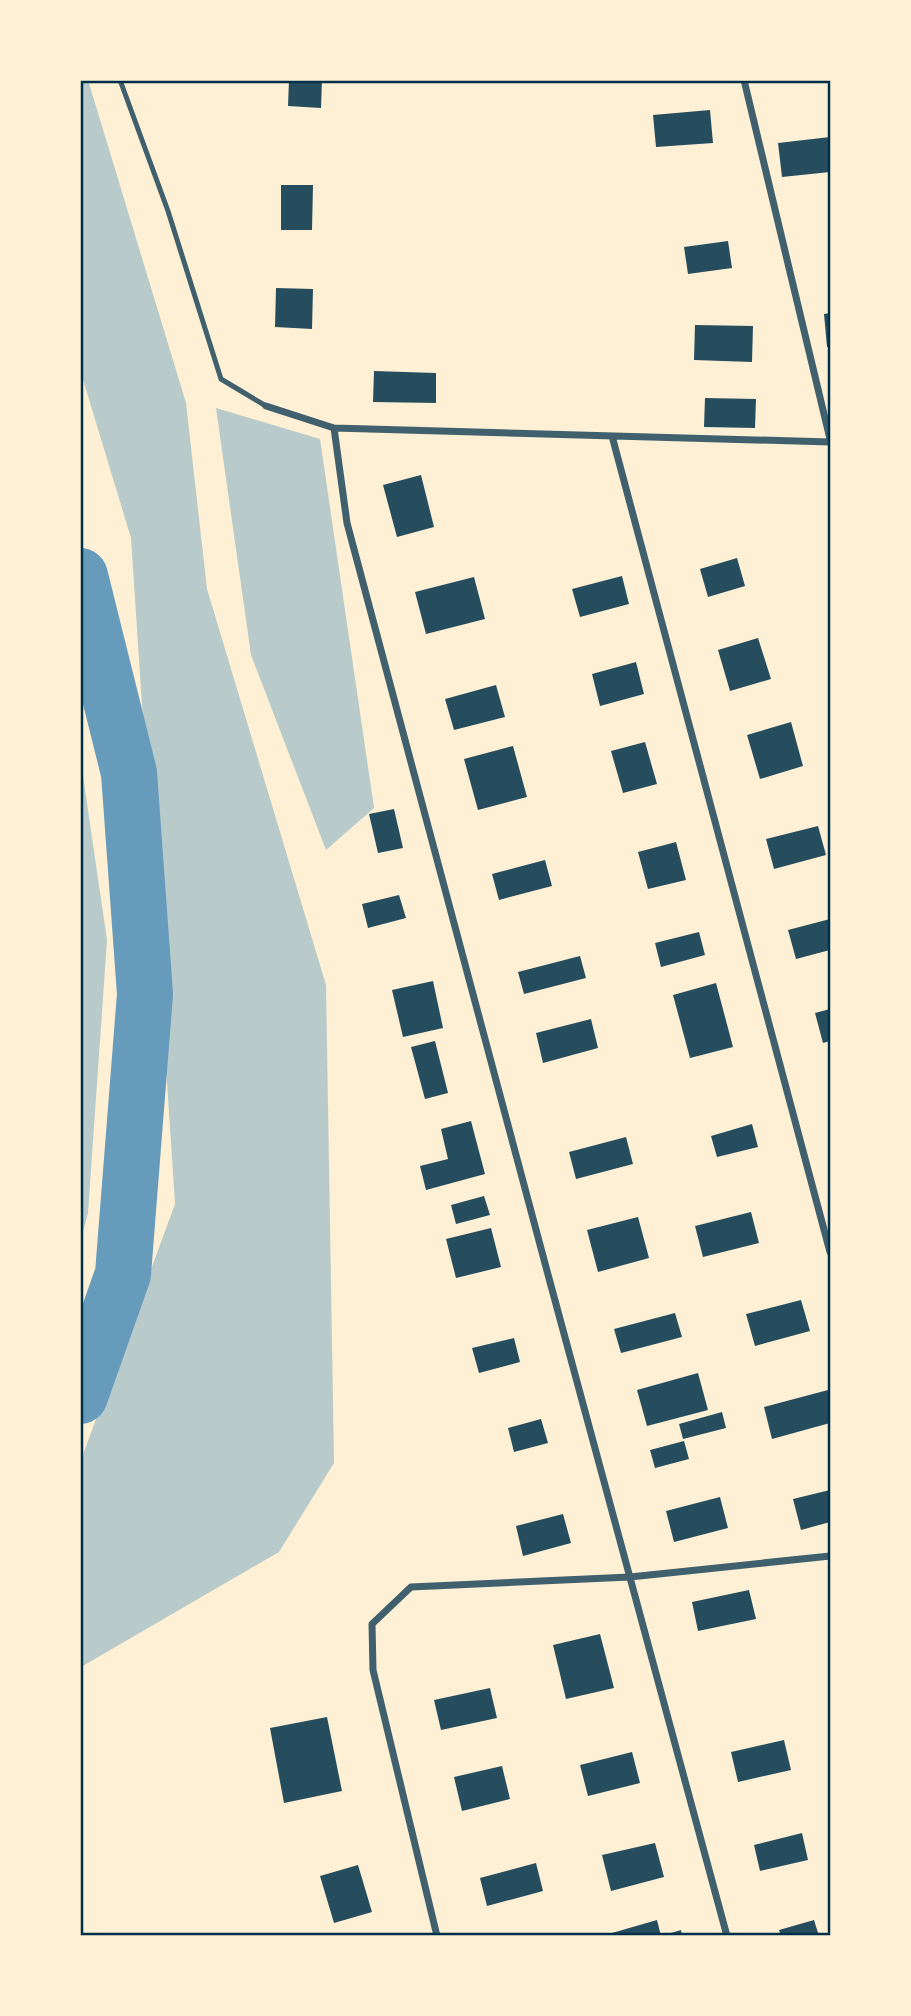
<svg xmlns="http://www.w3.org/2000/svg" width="911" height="2016" viewBox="0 0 911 2016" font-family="'Roboto Serif',serif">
  <rect width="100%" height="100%" fill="#fdf0d5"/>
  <path fill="#b9caca" d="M88,80L186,403L207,589L326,985L334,1463L279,1552L81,1667V1460L175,1204L131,538L81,373L80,81Z
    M216,408L320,439L374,808L326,850L251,655Z
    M81,762L107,940L88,1213L81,1239Z"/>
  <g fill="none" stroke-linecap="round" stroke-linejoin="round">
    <path stroke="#669bbc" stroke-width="56" d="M80,576L129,773L145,994L123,1274L80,1396"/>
  </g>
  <path fill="#264d5e" d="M289,80H322L321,108L288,106Z
    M710,110L713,143L656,147L653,115Z
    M830,137V172L782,177L778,143Z
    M281,185H313L312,230H281Z
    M728,241L732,268L688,274L684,247Z
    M276,288L313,289L312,329L275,327Z
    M830,313V347H827L824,314Z
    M695,325L753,326L752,362L694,360Z
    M374,371L436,373V403L373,402Z
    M705,398L756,399L755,428L704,427Z
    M421,475L434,527L397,537L383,485Z
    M737,558L745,586L708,597L700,569Z
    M622,576L629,604L580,617L572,589Z
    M474,577L485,619L426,634L415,592Z
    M758,638L771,679L730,691L718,650Z
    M636,662L644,694L600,706L592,674Z
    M496,685L505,717L454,730L445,699Z
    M791,722L803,766L760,779L747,735Z
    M645,742L657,784L623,793L611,751Z
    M513,746L527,797L478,810L464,759Z
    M394,809L403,848L378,853L369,814Z
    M818,826L826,855L774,869L766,839Z
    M676,842L686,880L648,889L638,852Z
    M545,860L552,886L499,900L492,874Z
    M399,895L406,918L368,928L362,904Z
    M830,919V950L796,959L788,930Z
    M699,932L705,955L661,967L655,943Z
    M580,956L586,978L524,994L518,972Z
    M433,981L443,1028L403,1037L392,990Z
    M716,983L733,1047L690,1058L673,995Z
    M830,1009V1041L823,1043L815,1013Z
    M591,1019L598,1048L543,1063L536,1033Z
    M435,1041L448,1093L425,1099L411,1047Z
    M471,1121L485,1174L426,1190L420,1166L448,1159L441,1129Z
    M752,1124L758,1147L717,1157L711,1136Z
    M626,1137L633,1164L576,1179L569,1152Z
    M484,1196L490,1215L456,1224L451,1205Z
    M751,1212L759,1243L703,1257L695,1226Z
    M638,1217L649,1258L598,1272L587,1230Z
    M491,1228L501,1267L456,1278L446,1239Z
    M801,1300L810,1331L755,1346L746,1314Z
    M675,1313L682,1337L621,1353L614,1329Z
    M514,1338L520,1362L479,1373L472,1348Z
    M698,1373L708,1410L647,1426L637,1390Z
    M828,1390L830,1423L772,1439L764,1407Z
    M722,1412L726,1428L683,1439L679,1424Z
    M541,1419L548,1443L514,1452L508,1428Z
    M684,1441L689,1459L655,1468L650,1450Z
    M830,1490V1522L801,1530L793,1499Z
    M720,1497L728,1528L674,1542L666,1511Z
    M563,1514L571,1543L523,1556L516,1526Z
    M749,1590L756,1619L698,1631L692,1602Z
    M600,1634L614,1688L566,1699L553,1645Z
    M490,1688L497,1718L441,1730L434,1700Z
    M327,1717L342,1791L284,1803L270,1728Z
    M784,1740L791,1770L738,1782L731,1752Z
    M632,1752L640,1783L588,1796L580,1765Z
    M502,1766L510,1799L462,1811L454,1777Z
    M802,1833L808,1860L760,1871L754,1845Z
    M655,1843L664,1877L611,1891L602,1855Z
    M536,1863L543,1891L487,1906L480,1878Z
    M358,1865L372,1912L334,1923L320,1876Z
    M657,1920L661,1936H612V1933Z
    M814,1920L819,1936H781L779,1930Z
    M681,1930L682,1936H664V1935Z"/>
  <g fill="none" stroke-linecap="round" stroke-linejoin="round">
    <path stroke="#3f606c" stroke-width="5" d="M120,80L168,211L221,379L266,406"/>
    <path stroke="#3f606c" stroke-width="7" d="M744,80L830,439
      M266,406L334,428L830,442
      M334,428L347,523L550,1282L727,1936
      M612,436L830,1252
      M437,1936L373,1670L372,1624L411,1587L630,1577L830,1556"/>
  </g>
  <rect width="911" height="2016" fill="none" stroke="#fdf0d5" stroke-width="164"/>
  <rect x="82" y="82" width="747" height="1852" fill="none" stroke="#003049" stroke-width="2.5"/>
</svg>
